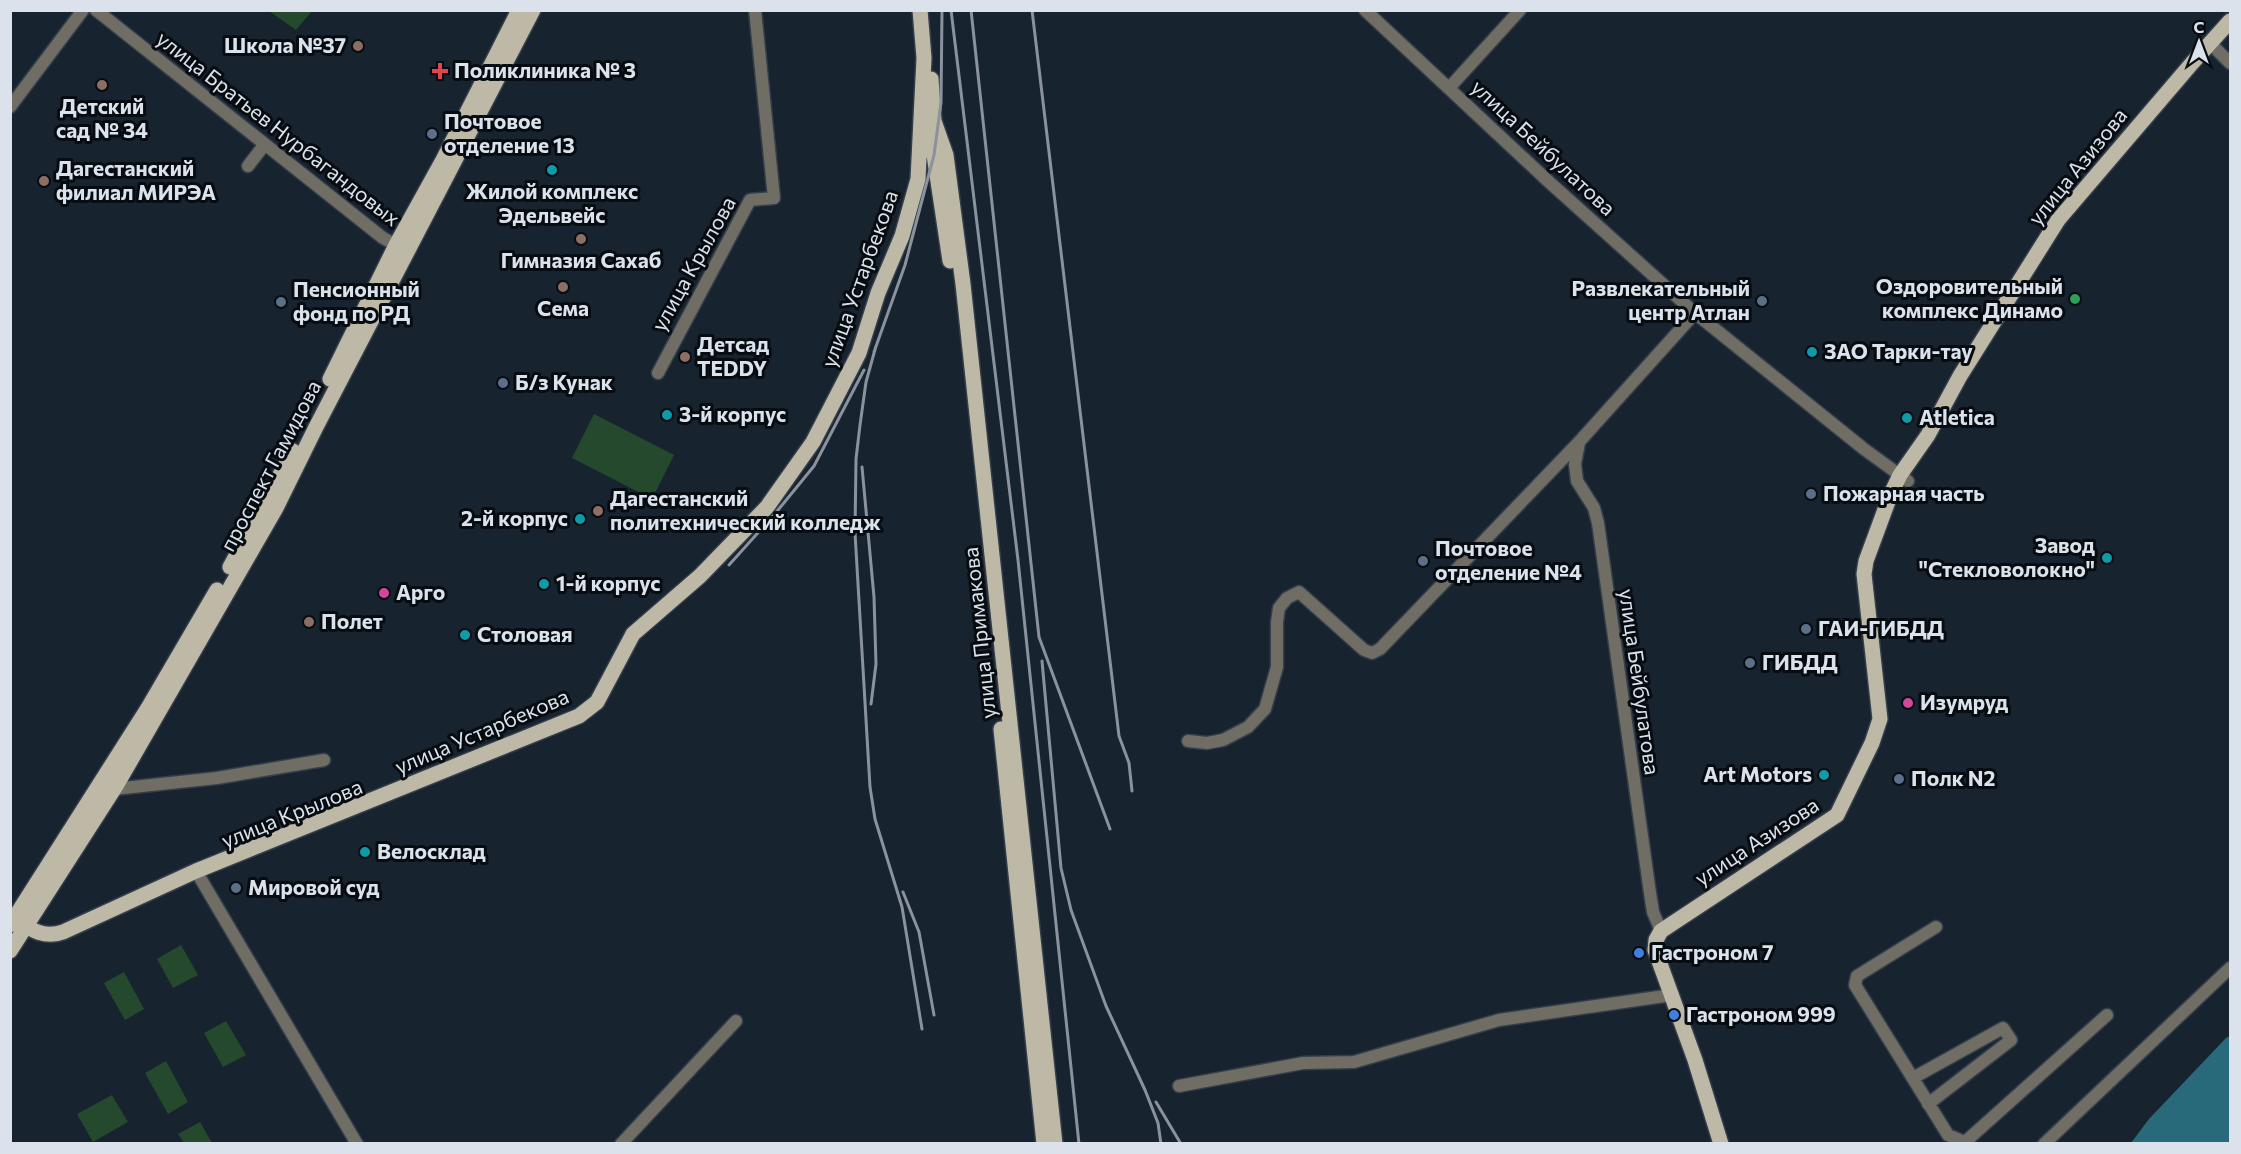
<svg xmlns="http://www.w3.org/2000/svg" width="2241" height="1154" viewBox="0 0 2241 1154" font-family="Commissioner,sans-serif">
  <rect width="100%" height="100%" fill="#182330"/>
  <path fill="#24492d" d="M269,11H312L296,30Z
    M594,414L674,455L652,499L572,458Z
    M181,945L198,975L173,988L157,959Z
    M124,972L144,1009L125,1020L104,983Z
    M226,1021L246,1055L223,1067L204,1033Z
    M166,1061L188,1102L168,1114L145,1073Z
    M112,1095L128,1122L93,1142L77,1114Z
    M200,1122L212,1143H184L178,1134Z"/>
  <path fill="#286a79" d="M2230,1036V1143H2131L2149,1119L2226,1038Z"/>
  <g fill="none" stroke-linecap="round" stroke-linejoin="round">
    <defs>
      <path id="minor" d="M96,10L383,238L396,245H404
        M1365,10L1548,181L1695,313L1864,449L1908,481
        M2211,44L2230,63
        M1449,88L1520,10
        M10,107L83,10
        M248,166L265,144
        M658,373L750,200L774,198L755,10
        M1579,443L1575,464L1577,481L1594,508L1598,523L1650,893L1653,912L1661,931
        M1188,741L1207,743L1223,740L1248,727L1265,709L1277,667V622L1279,608L1287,598L1299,592L1364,650L1372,653L1380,649L1579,442L1695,313
        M114,789L217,778L324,760
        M196,871L357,1144
        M1936,927L1857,976L1855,985L1948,1135L1969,1144
        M1913,1078L2003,1028L2011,1040L1928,1104
        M1179,1086L1303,1063L1354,1062L1499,1020L1672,995
        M1965,1142L2107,1015
        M621,1144L736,1021
        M2044,1144L2230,968"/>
      <path id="major" d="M931,79L934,121L946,155L963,284L1055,1144
        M922,129L934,155L950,261
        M330,379L396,245L443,160L519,10
        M230,567L293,451
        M1001,729L1044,1144
        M14,919C30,929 44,939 63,932L196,871L579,716L597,702L633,634L700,576L767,507L813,442L859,353L878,293L902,236L918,179L924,58L920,10
        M10,925L148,708L217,590
        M10,951L116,786L276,508L316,427L533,10
        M1721,1144L1695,1060L1655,950L1656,940L1661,931L1837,815L1872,743L1880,719L1864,574L1866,561L1890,496L1900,475L1928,435L1960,376L2058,220L2193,62L2230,21"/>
    </defs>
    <use href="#minor" stroke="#333e4a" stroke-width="15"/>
    <use href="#major" stroke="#333e4a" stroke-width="18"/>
    <use href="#minor" stroke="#6f6d64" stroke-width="12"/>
    <use href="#major" stroke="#beb8a7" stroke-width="15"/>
    <path stroke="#8a929d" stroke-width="3" d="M951,10L1018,560L1079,1144
      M971,10L1039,637L1110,829
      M1032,10L1119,736L1129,763L1132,791
      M876,346L866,382L860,425L856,459L855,533L870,787L875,819L902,907L922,1029
      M874,352L905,265L934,155L941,103L942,10
      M862,467L874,597L876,664L871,704
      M729,565L774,515L814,466L864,370
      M1042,661L1061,868L1071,910L1106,1006L1145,1090L1158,1123L1161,1144
      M903,892L919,932L934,1015
      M1156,1102L1181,1144"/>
  </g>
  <g fill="#8d6e63" stroke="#070c11" stroke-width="2">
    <circle cx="358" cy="46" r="6"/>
    <circle cx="102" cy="85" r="6"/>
    <circle cx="44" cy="181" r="6"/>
    <circle cx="581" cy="239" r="6"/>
    <circle cx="563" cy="287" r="6"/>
    <circle cx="685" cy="357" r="6"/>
    <circle cx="598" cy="511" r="6"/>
    <circle cx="309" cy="622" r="6"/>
  </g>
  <path fill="#e0444e" stroke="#070c11" stroke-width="2" d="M437 62h6v6h6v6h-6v6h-6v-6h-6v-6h6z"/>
  <g fill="#5c6f8a" stroke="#070c11" stroke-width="2">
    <circle cx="432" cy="134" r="6"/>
    <circle cx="1762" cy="301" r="6"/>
    <circle cx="281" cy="302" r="6"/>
    <circle cx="503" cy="383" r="6"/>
    <circle cx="1811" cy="494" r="6"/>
    <circle cx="1423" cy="561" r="6"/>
    <circle cx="1806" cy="629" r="6"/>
    <circle cx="1750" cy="663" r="6"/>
    <circle cx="1899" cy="779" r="6"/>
    <circle cx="236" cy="888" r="6"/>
  </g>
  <g fill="#0f9aa8" stroke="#070c11" stroke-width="2">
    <circle cx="552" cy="170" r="6"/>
    <circle cx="1812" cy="352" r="6"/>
    <circle cx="667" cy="415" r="6"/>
    <circle cx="1907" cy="418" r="6"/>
    <circle cx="580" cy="519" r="6"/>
    <circle cx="2107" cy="558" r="6"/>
    <circle cx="544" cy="584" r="6"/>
    <circle cx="465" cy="635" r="6"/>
    <circle cx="1824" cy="775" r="6"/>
    <circle cx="365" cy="852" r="6"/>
  </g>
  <circle fill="#2e9e5b" stroke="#070c11" stroke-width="2" cx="2075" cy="299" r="6"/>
  <g fill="#d1479c" stroke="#070c11" stroke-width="2">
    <circle cx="384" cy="593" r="6"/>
    <circle cx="1908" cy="703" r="6"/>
  </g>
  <g fill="#3f7fe0" stroke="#070c11" stroke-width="2">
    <circle cx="1639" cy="953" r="6"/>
    <circle cx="1674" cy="1015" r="6"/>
  </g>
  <g text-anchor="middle" stroke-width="6" stroke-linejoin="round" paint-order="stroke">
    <g font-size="21" font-weight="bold" fill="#dbe2eb" stroke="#070c11" text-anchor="start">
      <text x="346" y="53" text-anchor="end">Школа №37</text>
      <text x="454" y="78">Поликлиника № 3</text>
      <text x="102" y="114" text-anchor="middle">Детский<tspan x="102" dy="24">сад № 34</tspan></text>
      <text x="444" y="129">Почтовое<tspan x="444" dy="24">отделение 13</tspan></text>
      <text x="56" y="176">Дагестанский<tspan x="56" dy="24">филиал МИРЭА</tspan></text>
      <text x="552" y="199" text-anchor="middle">Жилой комплекс<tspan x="552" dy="24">Эдельвейс</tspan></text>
      <text x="581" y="268" text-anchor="middle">Гимназия Сахаб</text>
      <text x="2063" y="294" text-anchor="end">Оздоровительный<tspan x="2063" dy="24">комплекс Динамо</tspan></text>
      <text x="1750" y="296" text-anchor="end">Развлекательный<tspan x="1750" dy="24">центр Атлан</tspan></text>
      <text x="293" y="297">Пенсионный<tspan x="293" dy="24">фонд по РД</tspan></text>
      <text x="563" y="316" text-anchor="middle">Сема</text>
      <text x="697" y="352">Детсад<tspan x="697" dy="24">TEDDY</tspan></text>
      <text x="1824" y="359">ЗАО Тарки-тау</text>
      <text x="515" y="390">Б/з Кунак</text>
      <text x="679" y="422">3-й корпус</text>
      <text x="1919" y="425">Atletica</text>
      <text x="1823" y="501">Пожарная часть</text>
      <text x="610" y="506">Дагестанский<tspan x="610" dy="24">политехнический колледж</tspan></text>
      <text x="568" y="526" text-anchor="end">2-й корпус</text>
      <text x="2095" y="553" text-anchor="end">Завод<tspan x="2095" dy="24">"Стекловолокно"</tspan></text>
      <text x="1435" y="556">Почтовое<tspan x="1435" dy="24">отделение №4</tspan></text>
      <text x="556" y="591">1-й корпус</text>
      <text x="396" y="600">Арго</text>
      <text x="321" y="629">Полет</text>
      <text x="1818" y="636">ГАИ-ГИБДД</text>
      <text x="477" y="642">Столовая</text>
      <text x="1762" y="670">ГИБДД</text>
      <text x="1920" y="710">Изумруд</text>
      <text x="1812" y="782" text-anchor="end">Art Motors</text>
      <text x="1911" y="786">Полк N2</text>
      <text x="377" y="859">Велосклад</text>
      <text x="248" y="895">Мировой суд</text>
      <text x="1651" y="960">Гастроном 7</text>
      <text x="1686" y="1022">Гастроном 999</text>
    </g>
    <g font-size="21" fill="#dbe2eb" stroke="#070c11">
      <text transform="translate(278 129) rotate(38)" y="7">улица Братьев Нурбагандовых</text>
      <text transform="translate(1543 148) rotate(43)" y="7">улица Бейбулатова</text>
      <text transform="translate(2078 167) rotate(-51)" y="7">улица Азизова</text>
      <text transform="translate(694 264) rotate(-61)" y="7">улица Крылова</text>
      <text transform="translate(860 279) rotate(-70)" y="7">улица Устарбекова</text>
      <text transform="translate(271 466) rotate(-62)" y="7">проспект Гамидова</text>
      <text transform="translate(980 633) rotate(-96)" y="7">улица Примакова</text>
      <text transform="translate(1639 682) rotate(82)" y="7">улица Бейбулатова</text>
      <text transform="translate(482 732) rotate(-23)" y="7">улица Устарбекова</text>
      <text transform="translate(292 814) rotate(-22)" y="7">улица Крылова</text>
      <text transform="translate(1757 842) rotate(-33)" y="7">улица Азизова</text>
    </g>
  </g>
  <rect width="2241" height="1154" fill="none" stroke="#dbe2eb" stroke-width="24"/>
  <g transform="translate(2199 42)" stroke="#070c11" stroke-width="4.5" paint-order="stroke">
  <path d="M0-4.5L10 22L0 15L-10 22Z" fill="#dbe2eb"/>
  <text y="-9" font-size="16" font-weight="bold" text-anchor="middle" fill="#dbe2eb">С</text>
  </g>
</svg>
